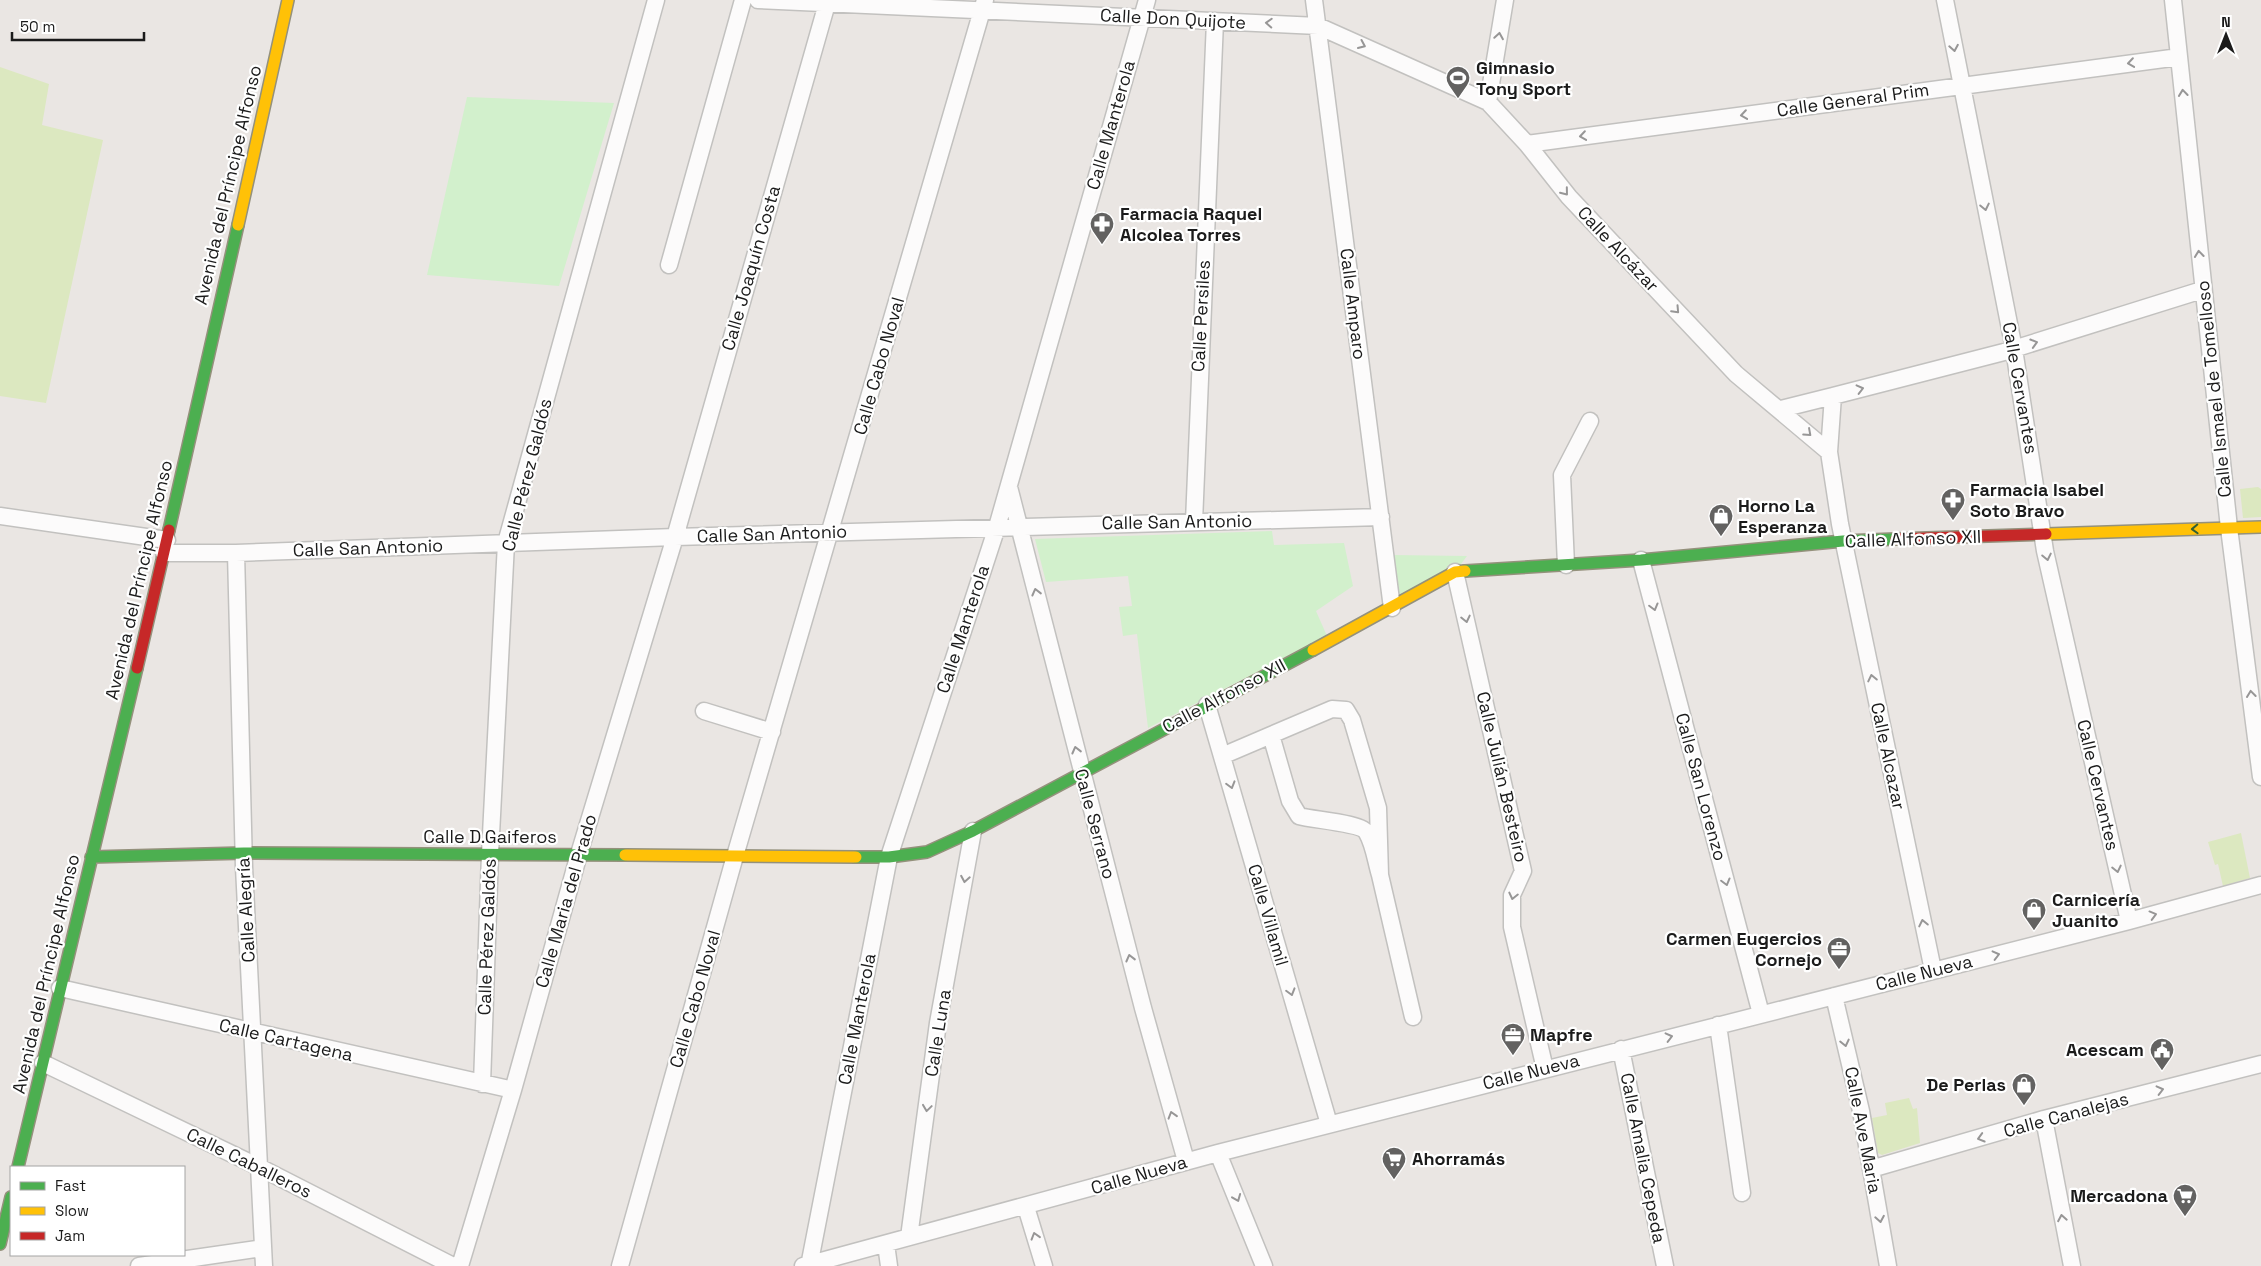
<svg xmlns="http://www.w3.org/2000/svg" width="2261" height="1266" viewBox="0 0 2261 1266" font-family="'Space Grotesk',sans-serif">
  <rect width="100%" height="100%" fill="#eae6e3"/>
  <path fill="#dce8c0" d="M0,67L49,84L42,125L103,140L46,403L0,396Z
    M2258,487L2261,489V517L2243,518L2240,489Z
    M2241,833L2250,878L2223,886L2218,864L2215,865L2208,842Z
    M1909,1098L1913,1109L1917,1108L1920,1143L1882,1155L1878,1153L1872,1118L1887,1115L1885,1103Z"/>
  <path fill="#d2f0cc" d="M467,97L614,103L559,286L427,275Z
    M1272,531L1274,545L1344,543L1353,586L1316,611L1327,636L1148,728L1137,634L1123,636L1119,607L1132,606L1128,576L1046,582L1035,539Z
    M1393,555L1467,556L1455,572L1392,608L1390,592Z"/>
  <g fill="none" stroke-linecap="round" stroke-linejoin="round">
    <defs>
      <path id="street" d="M758,0L1318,26L1488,102L1527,144L1569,197L1736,374L1829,452
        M1314,0L1392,608
        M1945,0L2014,349L2045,551L2129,921
        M2173,0L2229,528L2261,777
        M1488,102L1505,0
        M1527,144L2179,57
        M669,265L743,0
        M1781,409L1833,396
        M1009,487L1143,1008L1186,1161
        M0,516L167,540
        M1194,522L1215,21
        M164,553H236L675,537L1381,517
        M236,553L244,867L264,1266
        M1641,560L1761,1014
        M1566,565L1562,475L1590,421
        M1455,572L1523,871L1512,895V927L1545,1069
        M1207,705L1329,1124
        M704,711L772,732
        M1222,756L1271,735
        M1380,875C1376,862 1374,845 1367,833C1362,823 1313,820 1299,816L1290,801L1271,735L1332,709L1346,710L1352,720L1378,808L1380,875L1413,1017
        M1933,970L1840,524L1829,452L1833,396L2004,352L2202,290
        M60,988L513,1090
        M1834,996L1861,1111L1888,1266
        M1718,1025L1742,1193
        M1621,1049L1665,1266
        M43,1063L259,1167L453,1266
        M482,1084L490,854L506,543L656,0
        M2044,1119L2072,1266
        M1218,1153L1264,1266
        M1871,1169L2044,1119L2261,1064
        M1026,1207L1044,1266
        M909,1237L938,1023L973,831
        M886,1244L889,1266
        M139,1266L263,1248
        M460,1266L513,1090L579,854L675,537L828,0
        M620,1266L735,856L985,0
        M803,1266L1218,1153L2129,921L2261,885
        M809,1266L889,857L997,527L1147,0"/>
      <path id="fast" d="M169,530L238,225
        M1465,571L1641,560L1843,541L1896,539
        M91,857L244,853L625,855
        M856,857H889L927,852L973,831L1313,650
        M18,1167L137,668
        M0,1244L11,1197"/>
      <path id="slow" d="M238,225L288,0
        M2046,534L2261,527
        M1313,650L1455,572L1465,571
        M625,855L856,857"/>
      <path id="jam" d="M1896,539L2046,534
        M137,668L169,530"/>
    </defs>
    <use href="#street" stroke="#c2c1bf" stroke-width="19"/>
    <use href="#fast" stroke="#94917c" stroke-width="14"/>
    <use href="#slow" stroke="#94917c" stroke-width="14"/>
    <use href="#jam" stroke="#94917c" stroke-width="14"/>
    <use href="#street" stroke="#fcfbfb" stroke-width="16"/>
    <use href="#fast" stroke="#4caf50" stroke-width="11"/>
    <use href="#slow" stroke="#ffc107" stroke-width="11"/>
    <use href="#jam" stroke="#c62828" stroke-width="11"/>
  </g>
  <defs><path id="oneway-chevron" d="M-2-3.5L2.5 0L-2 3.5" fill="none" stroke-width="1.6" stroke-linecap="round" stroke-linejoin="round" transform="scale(1.25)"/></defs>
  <g stroke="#979696">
    <use href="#oneway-chevron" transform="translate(1269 23) rotate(-177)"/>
    <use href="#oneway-chevron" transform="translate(1499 36) rotate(-81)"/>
    <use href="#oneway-chevron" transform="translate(1362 45) rotate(24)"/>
    <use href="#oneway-chevron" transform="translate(1954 48) rotate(80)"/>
    <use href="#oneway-chevron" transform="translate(2131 63) rotate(172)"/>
    <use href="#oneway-chevron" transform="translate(2183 93) rotate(-96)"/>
    <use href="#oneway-chevron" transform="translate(1744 115) rotate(172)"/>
    <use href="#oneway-chevron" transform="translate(1583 136) rotate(172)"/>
    <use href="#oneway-chevron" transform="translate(1565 192) rotate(51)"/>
    <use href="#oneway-chevron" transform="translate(1985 207) rotate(78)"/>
    <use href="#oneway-chevron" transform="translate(2199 254) rotate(-96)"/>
    <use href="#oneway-chevron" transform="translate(1676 310) rotate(47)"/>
    <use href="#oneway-chevron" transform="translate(2034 343) rotate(-17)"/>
    <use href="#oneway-chevron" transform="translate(1860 389) rotate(-14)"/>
    <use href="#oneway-chevron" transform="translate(1808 433) rotate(42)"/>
    <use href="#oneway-chevron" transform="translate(2047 557) rotate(78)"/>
    <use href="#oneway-chevron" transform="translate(1036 592) rotate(-104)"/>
    <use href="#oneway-chevron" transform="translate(1654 607) rotate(75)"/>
    <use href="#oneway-chevron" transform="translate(1466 619) rotate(77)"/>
    <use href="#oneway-chevron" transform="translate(1872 678) rotate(-102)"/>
    <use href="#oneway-chevron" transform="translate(2251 694) rotate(-97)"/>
    <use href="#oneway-chevron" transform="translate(1076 750) rotate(-104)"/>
    <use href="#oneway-chevron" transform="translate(1231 785) rotate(74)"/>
    <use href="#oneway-chevron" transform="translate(2117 869) rotate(77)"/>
    <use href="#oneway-chevron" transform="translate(965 879) rotate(100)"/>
    <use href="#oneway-chevron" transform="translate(1726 882) rotate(75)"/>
    <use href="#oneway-chevron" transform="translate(1513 896) rotate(103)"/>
    <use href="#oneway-chevron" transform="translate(2153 915) rotate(-15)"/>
    <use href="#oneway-chevron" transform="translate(1923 923) rotate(-102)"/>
    <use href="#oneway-chevron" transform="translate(1996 955) rotate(-14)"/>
    <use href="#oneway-chevron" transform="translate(1130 958) rotate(-104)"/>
    <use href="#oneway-chevron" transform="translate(1291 992) rotate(74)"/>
    <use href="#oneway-chevron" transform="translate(1669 1037) rotate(-14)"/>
    <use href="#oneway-chevron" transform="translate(1845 1043) rotate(77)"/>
    <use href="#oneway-chevron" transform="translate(2160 1090) rotate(-14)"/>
    <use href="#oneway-chevron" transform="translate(927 1108) rotate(98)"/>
    <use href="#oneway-chevron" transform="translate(1172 1115) rotate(-107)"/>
    <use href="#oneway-chevron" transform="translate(1981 1138) rotate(164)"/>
    <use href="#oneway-chevron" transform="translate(1237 1198) rotate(68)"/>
    <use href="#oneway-chevron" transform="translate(2062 1218) rotate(-100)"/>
    <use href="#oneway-chevron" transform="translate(1880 1219) rotate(80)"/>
    <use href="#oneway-chevron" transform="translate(1035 1236) rotate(-107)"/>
  </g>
  <use stroke="#315e33" href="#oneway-chevron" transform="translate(2195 529) rotate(178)"/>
  <defs>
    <symbol id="stadium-pin" viewBox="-11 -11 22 30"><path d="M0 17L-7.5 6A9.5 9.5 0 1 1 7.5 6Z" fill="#636261" stroke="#fff"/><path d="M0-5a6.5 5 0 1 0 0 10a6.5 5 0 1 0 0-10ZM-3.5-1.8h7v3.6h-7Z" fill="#fff"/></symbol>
    <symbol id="pharmacy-pin" viewBox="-11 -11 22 30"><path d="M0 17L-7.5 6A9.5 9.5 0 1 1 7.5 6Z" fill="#636261" stroke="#fff"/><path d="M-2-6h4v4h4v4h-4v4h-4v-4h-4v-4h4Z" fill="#fff"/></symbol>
    <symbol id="shop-pin" viewBox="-11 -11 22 30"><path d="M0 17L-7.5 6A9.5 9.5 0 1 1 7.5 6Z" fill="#636261" stroke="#fff"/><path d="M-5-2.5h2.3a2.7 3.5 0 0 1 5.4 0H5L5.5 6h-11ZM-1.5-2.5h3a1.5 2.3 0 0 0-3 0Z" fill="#fff"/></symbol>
    <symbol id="office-pin" viewBox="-11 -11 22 30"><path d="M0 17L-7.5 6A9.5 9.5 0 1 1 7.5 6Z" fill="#636261" stroke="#fff"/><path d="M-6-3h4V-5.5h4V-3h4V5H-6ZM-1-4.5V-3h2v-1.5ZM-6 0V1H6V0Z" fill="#fff"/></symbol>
    <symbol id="civic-pin" viewBox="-11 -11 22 30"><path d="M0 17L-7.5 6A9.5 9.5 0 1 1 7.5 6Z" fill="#636261" stroke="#fff"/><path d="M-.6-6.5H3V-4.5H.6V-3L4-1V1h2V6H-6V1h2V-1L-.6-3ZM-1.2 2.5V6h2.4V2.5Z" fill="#fff"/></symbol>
    <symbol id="supermarket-pin" viewBox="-11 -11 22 30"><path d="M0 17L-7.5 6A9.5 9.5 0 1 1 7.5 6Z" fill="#636261" stroke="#fff"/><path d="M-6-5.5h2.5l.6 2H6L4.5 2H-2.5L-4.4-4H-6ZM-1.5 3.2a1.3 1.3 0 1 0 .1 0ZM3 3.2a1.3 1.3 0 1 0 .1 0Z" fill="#fff"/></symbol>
  </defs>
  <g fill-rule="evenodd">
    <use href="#stadium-pin" x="1444" y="64" width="28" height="38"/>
    <use href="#pharmacy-pin" x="1088" y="210" width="28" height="38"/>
    <use href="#pharmacy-pin" x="1939" y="486" width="28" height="38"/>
    <use href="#shop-pin" x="1707" y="502" width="28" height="38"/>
    <use href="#shop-pin" x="2020" y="896" width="28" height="38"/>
    <use href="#office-pin" x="1825" y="935" width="28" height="38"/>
    <use href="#office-pin" x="1499" y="1021" width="28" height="38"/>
    <use href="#civic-pin" x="2148" y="1036" width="28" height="38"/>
    <use href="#shop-pin" x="2010" y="1071" width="28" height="38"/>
    <use href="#supermarket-pin" x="1380" y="1145" width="28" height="38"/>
    <use href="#supermarket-pin" x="2171" y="1182" width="28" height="38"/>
  </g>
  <g text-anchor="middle" stroke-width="4.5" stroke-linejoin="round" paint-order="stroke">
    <g font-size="18" fill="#1b1b1b" stroke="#fff">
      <text transform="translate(1173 19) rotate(3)" y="6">Calle Don Quijote</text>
      <text transform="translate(1853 100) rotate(-8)" y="6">Calle General Prim</text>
      <text transform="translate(1111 125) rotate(-74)" y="6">Calle Manterola</text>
      <text transform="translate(228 185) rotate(-77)" y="6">Avenida del Príncipe Alfonso</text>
      <text transform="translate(1618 249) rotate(47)" y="6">Calle Alcázar</text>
      <text transform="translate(751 268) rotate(-74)" y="6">Calle Joaquín Costa</text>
      <text transform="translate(1353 304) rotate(83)" y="6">Calle Amparo</text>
      <text transform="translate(1201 316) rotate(-87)" y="6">Calle Persiles</text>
      <text transform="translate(879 366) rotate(-74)" y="6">Calle Cabo Noval</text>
      <text transform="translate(2020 388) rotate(80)" y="6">Calle Cervantes</text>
      <text transform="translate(2214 389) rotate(-96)" y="6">Calle Ismael de Tomelloso</text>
      <text transform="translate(527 475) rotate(-76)" y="6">Calle Pérez Galdós</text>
      <text transform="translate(1177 522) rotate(-1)" y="6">Calle San Antonio</text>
      <text transform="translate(772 534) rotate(-2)" y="6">Calle San Antonio</text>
      <text transform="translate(1913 539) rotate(-2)" y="6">Calle Alfonso XII</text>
      <text transform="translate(368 548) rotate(-2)" y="6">Calle San Antonio</text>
      <text transform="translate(139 580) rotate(-77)" y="6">Avenida del Príncipe Alfonso</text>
      <text transform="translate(963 629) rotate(-72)" y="6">Calle Manterola</text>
      <text transform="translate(1224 696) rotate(-28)" y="6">Calle Alfonso XII</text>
      <text transform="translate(1888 756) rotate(78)" y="6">Calle Alcazar</text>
      <text transform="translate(1502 777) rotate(77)" y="6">Calle Julián Besteiro</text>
      <text transform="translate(2098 785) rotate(77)" y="6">Calle Cervantes</text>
      <text transform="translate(1701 787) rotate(75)" y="6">Calle San Lorenzo</text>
      <text transform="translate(1095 824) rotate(75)" y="6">Calle Serrano</text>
      <text x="490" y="843">Calle D.Gaiferos</text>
      <text transform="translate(566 901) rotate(-74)" y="6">Calle Maria del Prado</text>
      <text transform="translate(246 910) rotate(-93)" y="6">Calle Alegría</text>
      <text transform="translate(1268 915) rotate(74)" y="6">Calle Villamil</text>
      <text transform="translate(487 937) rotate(-88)" y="6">Calle Pérez Galdós</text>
      <text transform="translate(1924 973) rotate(-14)" y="6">Calle Nueva</text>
      <text transform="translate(46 974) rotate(-77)" y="6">Avenida del Príncipe Alfonso</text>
      <text transform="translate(695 999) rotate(-74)" y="6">Calle Cabo Noval</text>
      <text transform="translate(857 1019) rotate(-79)" y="6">Calle Manterola</text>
      <text transform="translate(938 1033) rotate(-81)" y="6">Calle Luna</text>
      <text transform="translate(286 1040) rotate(13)" y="6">Calle Cartagena</text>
      <text transform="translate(1531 1072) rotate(-14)" y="6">Calle Nueva</text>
      <text transform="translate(2066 1115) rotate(-15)" y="6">Calle Canalejas</text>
      <text transform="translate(1863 1130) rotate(79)" y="6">Calle Ave Maria</text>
      <text transform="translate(1643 1158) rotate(79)" y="6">Calle Amalia Cepeda</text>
      <text transform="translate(249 1163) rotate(26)" y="6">Calle Caballeros</text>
      <text transform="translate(1139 1175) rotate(-16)" y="6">Calle Nueva</text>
    </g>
    <g font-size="18" font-weight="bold" fill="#1b1b1b" stroke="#fff" text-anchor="start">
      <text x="1476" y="74">Gimnasio<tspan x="1476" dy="21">Tony Sport</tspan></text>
      <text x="1120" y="220">Farmacia Raquel<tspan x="1120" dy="21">Alcolea Torres</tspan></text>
      <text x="1970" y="496">Farmacia Isabel<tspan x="1970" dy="21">Soto Bravo</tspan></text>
      <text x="1738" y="512">Horno La<tspan x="1738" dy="21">Esperanza</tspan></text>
      <text x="2052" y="906">Carnicería<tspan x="2052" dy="21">Juanito</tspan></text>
      <text x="1822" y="945" text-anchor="end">Carmen Eugercios<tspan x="1822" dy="21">Cornejo</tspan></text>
      <text x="1530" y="1041">Mapfre</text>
      <text x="2144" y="1056" text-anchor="end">Acescam</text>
      <text x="2006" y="1091" text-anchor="end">De Perlas</text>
      <text x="1412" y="1165">Ahorramás</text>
      <text x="2168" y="1202" text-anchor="end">Mercadona</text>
    </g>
  </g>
  <rect x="10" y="1166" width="175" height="90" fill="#ffffff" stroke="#a4a4a4"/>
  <rect x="20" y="1182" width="25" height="8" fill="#4caf50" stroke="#a4a4a4"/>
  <text x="55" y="1191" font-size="15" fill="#1b1b1b">Fast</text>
  <rect x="20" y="1207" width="25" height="8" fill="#ffc107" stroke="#a4a4a4"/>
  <text x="55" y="1216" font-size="15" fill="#1b1b1b">Slow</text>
  <rect x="20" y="1232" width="25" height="8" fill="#c62828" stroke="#a4a4a4"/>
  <text x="55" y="1241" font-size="15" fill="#1b1b1b">Jam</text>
  <g transform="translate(2226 35)" stroke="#ffffff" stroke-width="4" paint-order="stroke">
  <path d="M0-4L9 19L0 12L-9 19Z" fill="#1b1b1b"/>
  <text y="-8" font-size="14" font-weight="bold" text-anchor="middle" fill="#1b1b1b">N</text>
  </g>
  <path d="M12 32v8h132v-8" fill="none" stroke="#1b1b1b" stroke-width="2.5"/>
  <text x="20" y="32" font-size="15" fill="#1b1b1b" stroke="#ffffff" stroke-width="4" paint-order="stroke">50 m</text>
</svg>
